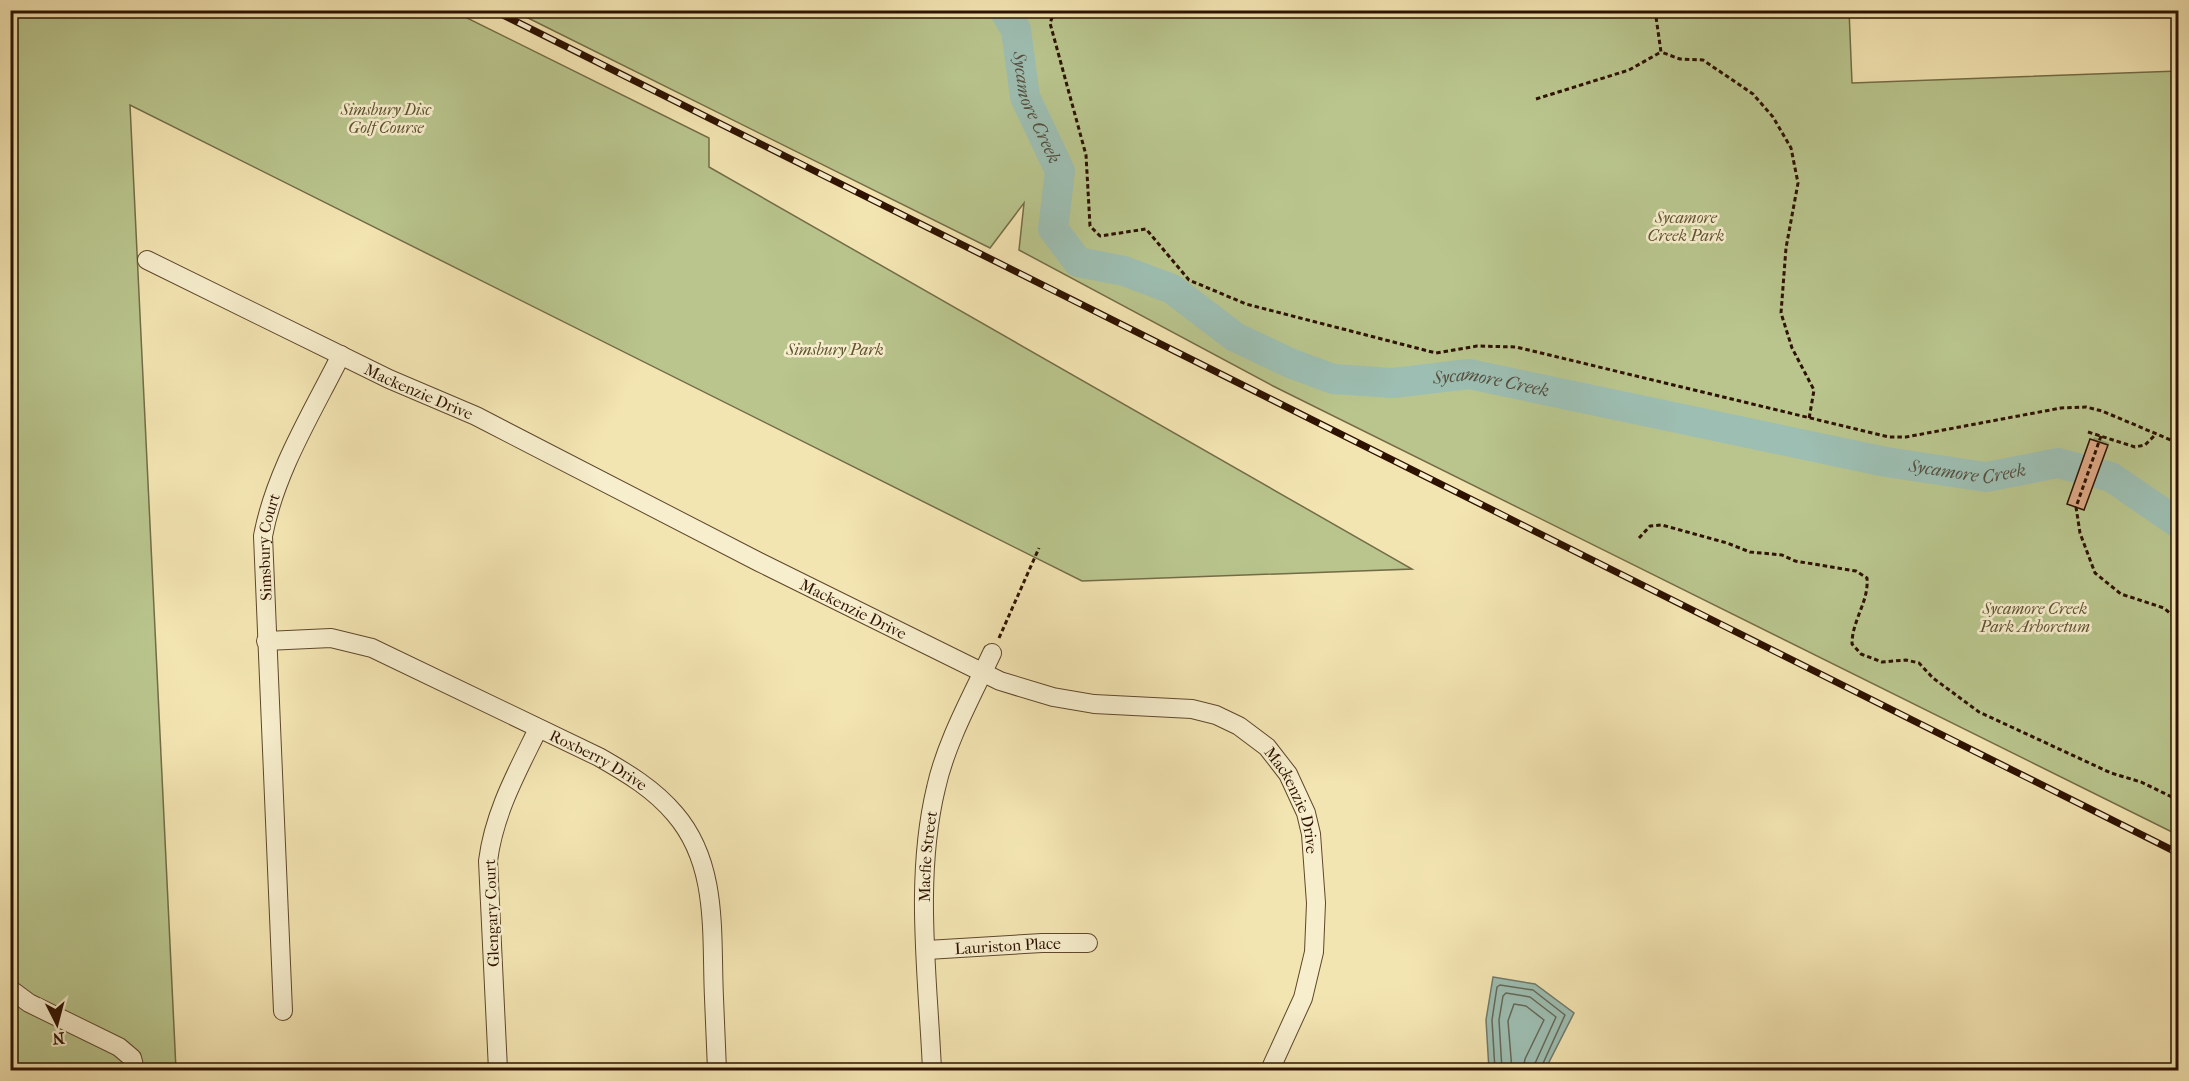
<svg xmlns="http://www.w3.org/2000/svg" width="2189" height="1081" viewBox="0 0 2189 1081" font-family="'IM FELL French Canon',serif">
  <rect width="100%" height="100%" fill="#f3e5b2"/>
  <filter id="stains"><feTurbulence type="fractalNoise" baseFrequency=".00333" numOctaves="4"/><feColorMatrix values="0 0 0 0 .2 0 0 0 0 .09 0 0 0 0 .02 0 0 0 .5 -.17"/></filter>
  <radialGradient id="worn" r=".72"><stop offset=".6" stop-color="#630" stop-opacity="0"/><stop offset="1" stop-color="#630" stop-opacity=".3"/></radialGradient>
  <path fill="#b9c58d" stroke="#746c46" stroke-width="1.5" d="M1849,10L1852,83L2178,71V835L1273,386L1019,250L1024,203L990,248L514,11Z
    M10,11H453L709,138V167L1412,569L1082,581L130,105L176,1070H11Z"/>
  <path fill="#9dbeb2" stroke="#71796b" stroke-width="1.5" d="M1493,977L1535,984L1574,1013L1545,1070H1489L1486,1020Z"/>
  <path fill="#0003" d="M1494,10H1523L1494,14Z
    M2094,437L2109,443L2084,508L2069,503Z"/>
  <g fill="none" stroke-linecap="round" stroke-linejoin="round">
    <path stroke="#666859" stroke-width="1.5" d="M1495,1070L1492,1020L1497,987L1500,985L1533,990L1565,1015L1540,1070
      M1502,1070L1499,1020L1503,996L1506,993L1530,997L1556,1017L1532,1070
      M1512,1070L1508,1021L1514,1004L1526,1006L1544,1020L1525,1059L1523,1070"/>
    <path stroke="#9dbeb2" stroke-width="30" id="s1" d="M1004,10L1016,30L1025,97L1060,171L1053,229L1078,262L1124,271L1172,289L1235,337L1290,363L1333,379L1393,383L1469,374L1886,462L1986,477L2058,463L2111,477L2178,523"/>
  </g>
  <path fill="#dba884" stroke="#2e1200" stroke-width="1.5" d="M2090,439L2108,445L2084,510L2067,504Z"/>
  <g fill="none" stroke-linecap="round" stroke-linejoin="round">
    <defs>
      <g id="minor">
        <path id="s2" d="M147,260L389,379L476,416L759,562L1000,681L1053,697L1094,704L1192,709L1216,715L1239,726L1267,747L1288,774L1306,813L1311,834L1316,903L1314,952L1303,998L1270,1070"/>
        <path id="s3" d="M266,641L331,638L372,648L599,757C627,773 654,789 675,814C719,865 711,935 714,998C715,1022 716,1046 717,1070"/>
        <path id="s4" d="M927,950L1042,943H1088"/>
        <path d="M10,989L29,1003L119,1047L132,1058L135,1070"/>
        <path id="s5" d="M283,1011L263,536C275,472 312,413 341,355"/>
        <path d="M498,1070L488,861C494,813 517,772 538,729"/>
        <path id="s6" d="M932,1070C928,978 914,879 936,788C946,742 972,696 992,653"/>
      </g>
    </defs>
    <use href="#minor" stroke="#5f472c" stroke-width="20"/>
    <path stroke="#2e1200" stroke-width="3" stroke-dasharray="4.5 3" stroke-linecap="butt" d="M1055,10L1050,23L1086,155L1090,226L1100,236L1146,229L1189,280L1246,304L1436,353L1477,346L1516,347L1889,437H1906L2061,408L2086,407L2102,411L2178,443
      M1655,10L1661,52L1680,59L1703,60L1753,94L1773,117L1791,148L1798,183L1786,248L1781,313L1792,348L1814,390L1809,419
      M1536,99L1629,70L1661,52
      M2088,432L2135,447L2145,445L2156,434
      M2101,436L2076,507L2080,533L2095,573L2121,594L2164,608L2178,620
      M1639,538L1650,526L1662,525L1727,543L1750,552L1782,555L1795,561L1856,571L1867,578C1869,602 1852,620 1852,644L1861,654L1882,662L1906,660L1919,663L1933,678L1979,712L2111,773L2141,782L2178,800
      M999,638L1039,548"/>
    <use href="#minor" stroke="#f7eecd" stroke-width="18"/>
    <defs>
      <path id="rail" d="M493,10L2178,853"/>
    </defs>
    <use href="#rail" stroke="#2e1200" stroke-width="7"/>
    <use href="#rail" stroke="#f7eecd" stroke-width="4.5" stroke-dasharray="14" stroke-linecap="butt"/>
  </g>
  <g text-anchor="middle" stroke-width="5" stroke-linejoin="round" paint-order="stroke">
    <g font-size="16" font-style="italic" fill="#5f5131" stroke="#f7eecd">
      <text x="386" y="115">Simsbury Disc<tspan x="386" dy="18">Golf Course</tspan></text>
      <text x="1686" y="223">Sycamore<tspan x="1686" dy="18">Creek Park</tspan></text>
      <text x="835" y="355">Simsbury Park</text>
      <text x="2035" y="614">Sycamore Creek<tspan x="2035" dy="18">Park Arboretum</tspan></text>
    </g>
    <g font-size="16" fill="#2e1200" stroke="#f7eecd">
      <text dy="6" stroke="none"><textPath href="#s2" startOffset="302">Mackenzie Drive</textPath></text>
      <text dy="6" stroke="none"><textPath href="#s5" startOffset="465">Simsbury Court</textPath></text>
      <text dy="6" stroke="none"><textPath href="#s2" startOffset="788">Mackenzie Drive</textPath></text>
      <text dy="6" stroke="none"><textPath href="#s3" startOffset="360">Roxberry Drive</textPath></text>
      <text dy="6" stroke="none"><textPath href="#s2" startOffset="1292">Mackenzie Drive</textPath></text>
      <text dy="6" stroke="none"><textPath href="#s6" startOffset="214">Macfie Street</textPath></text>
      <text transform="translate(491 913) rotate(-92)" y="6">Glengary Court</text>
      <text dy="6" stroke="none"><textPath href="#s4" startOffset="81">Lauriston Place</textPath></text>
    </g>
    <g font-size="18" font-style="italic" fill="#554e3e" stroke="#f7eecd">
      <text dy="6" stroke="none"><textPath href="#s1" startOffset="104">Sycamore Creek</textPath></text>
      <text dy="6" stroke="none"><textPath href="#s1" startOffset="716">Sycamore Creek</textPath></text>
      <text dy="6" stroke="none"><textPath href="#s1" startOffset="1202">Sycamore Creek</textPath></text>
    </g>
  </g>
  <rect width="2189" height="1081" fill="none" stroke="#f3e5b2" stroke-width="36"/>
  <rect x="12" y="12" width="2165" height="1057" fill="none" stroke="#2e1200" stroke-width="3"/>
  <rect x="18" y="18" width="2153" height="1045" fill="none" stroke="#2e1200" stroke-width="1.5"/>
  <g transform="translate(57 1024) rotate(174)" stroke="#f7eecd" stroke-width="4.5" paint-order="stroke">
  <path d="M0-4.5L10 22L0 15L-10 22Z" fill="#2e1200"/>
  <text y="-9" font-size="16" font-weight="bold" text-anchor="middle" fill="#2e1200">N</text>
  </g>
  <rect width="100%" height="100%" filter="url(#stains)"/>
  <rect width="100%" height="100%" fill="url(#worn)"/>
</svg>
